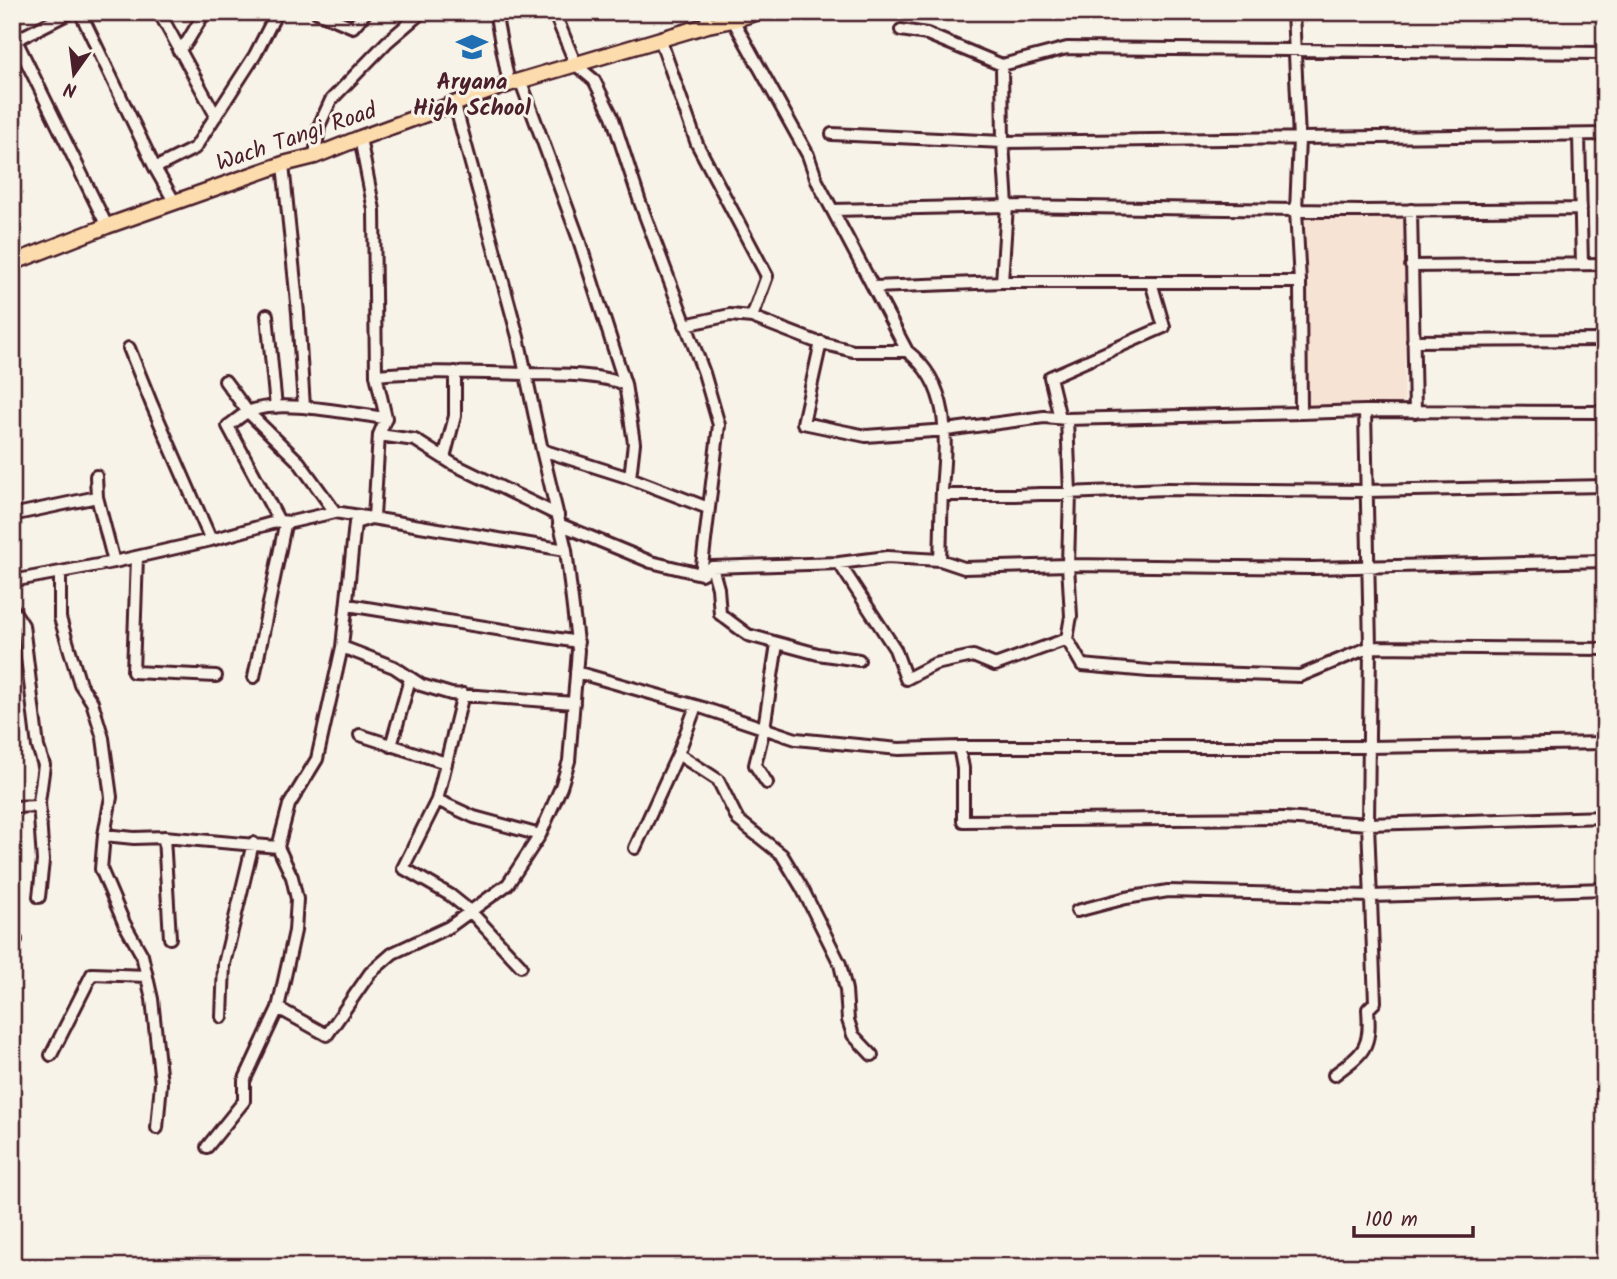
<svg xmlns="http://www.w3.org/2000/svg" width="1617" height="1279" viewBox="0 0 1617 1279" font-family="Kalam,sans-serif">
  <rect width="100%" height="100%" fill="#f7f3e8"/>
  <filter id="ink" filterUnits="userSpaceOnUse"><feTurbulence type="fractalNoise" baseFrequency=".0143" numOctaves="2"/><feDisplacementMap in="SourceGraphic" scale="14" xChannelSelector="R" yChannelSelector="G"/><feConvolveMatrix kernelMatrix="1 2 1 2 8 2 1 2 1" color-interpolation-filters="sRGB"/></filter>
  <g filter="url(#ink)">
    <path fill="#f6e3d4" d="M1408,214L1404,406L1308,408L1303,217Z"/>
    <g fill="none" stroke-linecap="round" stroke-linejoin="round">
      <defs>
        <path id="minor" d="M80,12L155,168L175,203
          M159,12L216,116
          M317,12L353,27L366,12
          M495,12L509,84
          M554,12L576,65L594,80L612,116L640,202L704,373L719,425L701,574
          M705,12L708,25
          M1293,12L1299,139L1296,211L1300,282L1301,413L1365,411L1605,412
          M733,20L808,155L817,181L907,351C952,386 946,439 942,490C941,513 941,537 940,560
          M901,30L927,34L1002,65L1067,48L1605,53
          M12,32L107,226
          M660,39L697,144L767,276L752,317
          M16,40L71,12
          M178,50L187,42L205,12
          M1002,65L1003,142L1007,206L1002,282
          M521,82L578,237L625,384L634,443L630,478
          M832,134L1003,142L1605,134
          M1579,135L1582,264
          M315,156L319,126L331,100L387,42L422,12
          M283,164L298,313L304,407
          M155,168L195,148L255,55L277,12
          M833,210L1007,206L1361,211L1581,209
          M1411,210L1415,412
          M1411,266L1605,264
          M874,287L1002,282H1300
          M267,315L276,407
          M685,325L730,315L752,317L814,341L853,351H907
          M1413,341L1605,340
          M821,342L803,423L866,436L946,430L1044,417L1067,419L1301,413
          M129,348L152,405L211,540
          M376,375C428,370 477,373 528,374C561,375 594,373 625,384
          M225,381L248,412L299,462L335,512
          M1060,418L1050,377L1164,327L1151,282
          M1067,419L1070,493L1068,565L1071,616L1067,639L1082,665L1149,671L1300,676L1370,647L1605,649
          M379,435L415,440L453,464L558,515
          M542,450L630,478L708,508
          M444,458L455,416V372
          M96,476L97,497L114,562
          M942,495H1015L1167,489L1366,491L1605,486
          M12,515L97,497
          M559,524L651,562L701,574L712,567L839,563L887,557L940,560L964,568L1068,565L1312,568L1605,561
          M137,557L133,672L216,676
          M839,563L895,649L906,679L935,664L973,656L995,665L1067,639
          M712,567L718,588L720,614L748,635L818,654L859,660
          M60,574V618L80,684L92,702L103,738L111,797L104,835L101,869L124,923L142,955L152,999L161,1083L157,1128
          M12,581L114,562L211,540L279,521L291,522L335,512L566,550
          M348,605L578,642
          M12,608L23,625L38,747L44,765L39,802L43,861L39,897
          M342,647L394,667L421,685L451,694L574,703
          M576,672L703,708L796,739L899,749L959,747H1369L1605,743
          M254,677L285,525L279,521L228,426C234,422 239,417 246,413C276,397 351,414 386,418
          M463,694L437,800L403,868L450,895L470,911L521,966
          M360,735L446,763
          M391,746L410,679
          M959,747L963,768V821L1284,818L1368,824L1605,817
          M678,754L718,780L738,820L782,855L802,888L840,964L846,990L848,1020L853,1035L872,1055
          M767,783L755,765L764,728L777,644
          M437,800L474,817L540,835
          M12,807L39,806
          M104,835L134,838L164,837L278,847
          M164,837L170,938
          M635,848L678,754L696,706
          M1077,911L1126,898L1168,891L1371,896L1605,889
          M12,940H16
          M278,1008L327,1035L370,973L393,953L449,927L508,884L540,835L561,787L569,761L578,650L566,550L542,450L518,337L455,105
          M222,1017L224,964L253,843
          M51,1055L92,974L147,976
          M1334,1075C1365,1052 1371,1048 1368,1009L1375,1002L1368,824L1370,647L1365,411
          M207,1147L244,1101V1081L278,1008L295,931L297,899L292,877L278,847L289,805L317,759L342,647L355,523L374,517L379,435L386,418L376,375L374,210L360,138"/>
        <path id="major" d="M12,263L107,226L283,164L315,156L360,138L509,84L708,25L733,20L758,12"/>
      </defs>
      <use href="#minor" stroke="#4a1f2b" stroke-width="16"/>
      <use href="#major" stroke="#4a1f2b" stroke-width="19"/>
      <use href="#minor" stroke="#f7f3e8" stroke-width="10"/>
      <use href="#major" stroke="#fcdcac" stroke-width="14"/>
    </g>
  </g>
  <defs>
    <symbol id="school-bare" viewBox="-9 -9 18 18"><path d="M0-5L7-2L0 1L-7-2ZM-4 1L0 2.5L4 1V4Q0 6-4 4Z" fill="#1f6fb2" stroke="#f7f3e8" stroke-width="2.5" paint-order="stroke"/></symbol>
  </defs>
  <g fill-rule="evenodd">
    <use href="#school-bare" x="450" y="25" width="44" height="44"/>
  </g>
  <g text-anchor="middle" stroke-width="6" stroke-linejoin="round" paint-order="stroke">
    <g font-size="23" font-weight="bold" fill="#4a1f2b" stroke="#f7f3e8">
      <text x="472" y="89">Aryana<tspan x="472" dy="26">High School</tspan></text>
    </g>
    <g font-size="23" fill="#4a1f2b" stroke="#f7f3e8">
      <text transform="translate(296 136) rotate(-19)" y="8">Wach Tangi Road</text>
    </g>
  </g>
  <rect width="1617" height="1279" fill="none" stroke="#f7f3e8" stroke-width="42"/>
  <rect x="21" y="21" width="1575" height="1237" fill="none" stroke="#4a1f2b" stroke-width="2.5" filter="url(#ink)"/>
  <g transform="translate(74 74) rotate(194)" stroke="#f7f3e8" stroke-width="5" paint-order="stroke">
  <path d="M0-5L12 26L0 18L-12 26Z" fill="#4a1f2b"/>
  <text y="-10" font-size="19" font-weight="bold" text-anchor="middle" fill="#4a1f2b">N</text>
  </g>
  <path d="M1354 1226v10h119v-10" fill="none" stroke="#4a1f2b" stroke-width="3.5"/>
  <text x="1365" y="1226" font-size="21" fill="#4a1f2b" stroke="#f7f3e8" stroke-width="5" paint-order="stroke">100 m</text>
</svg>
